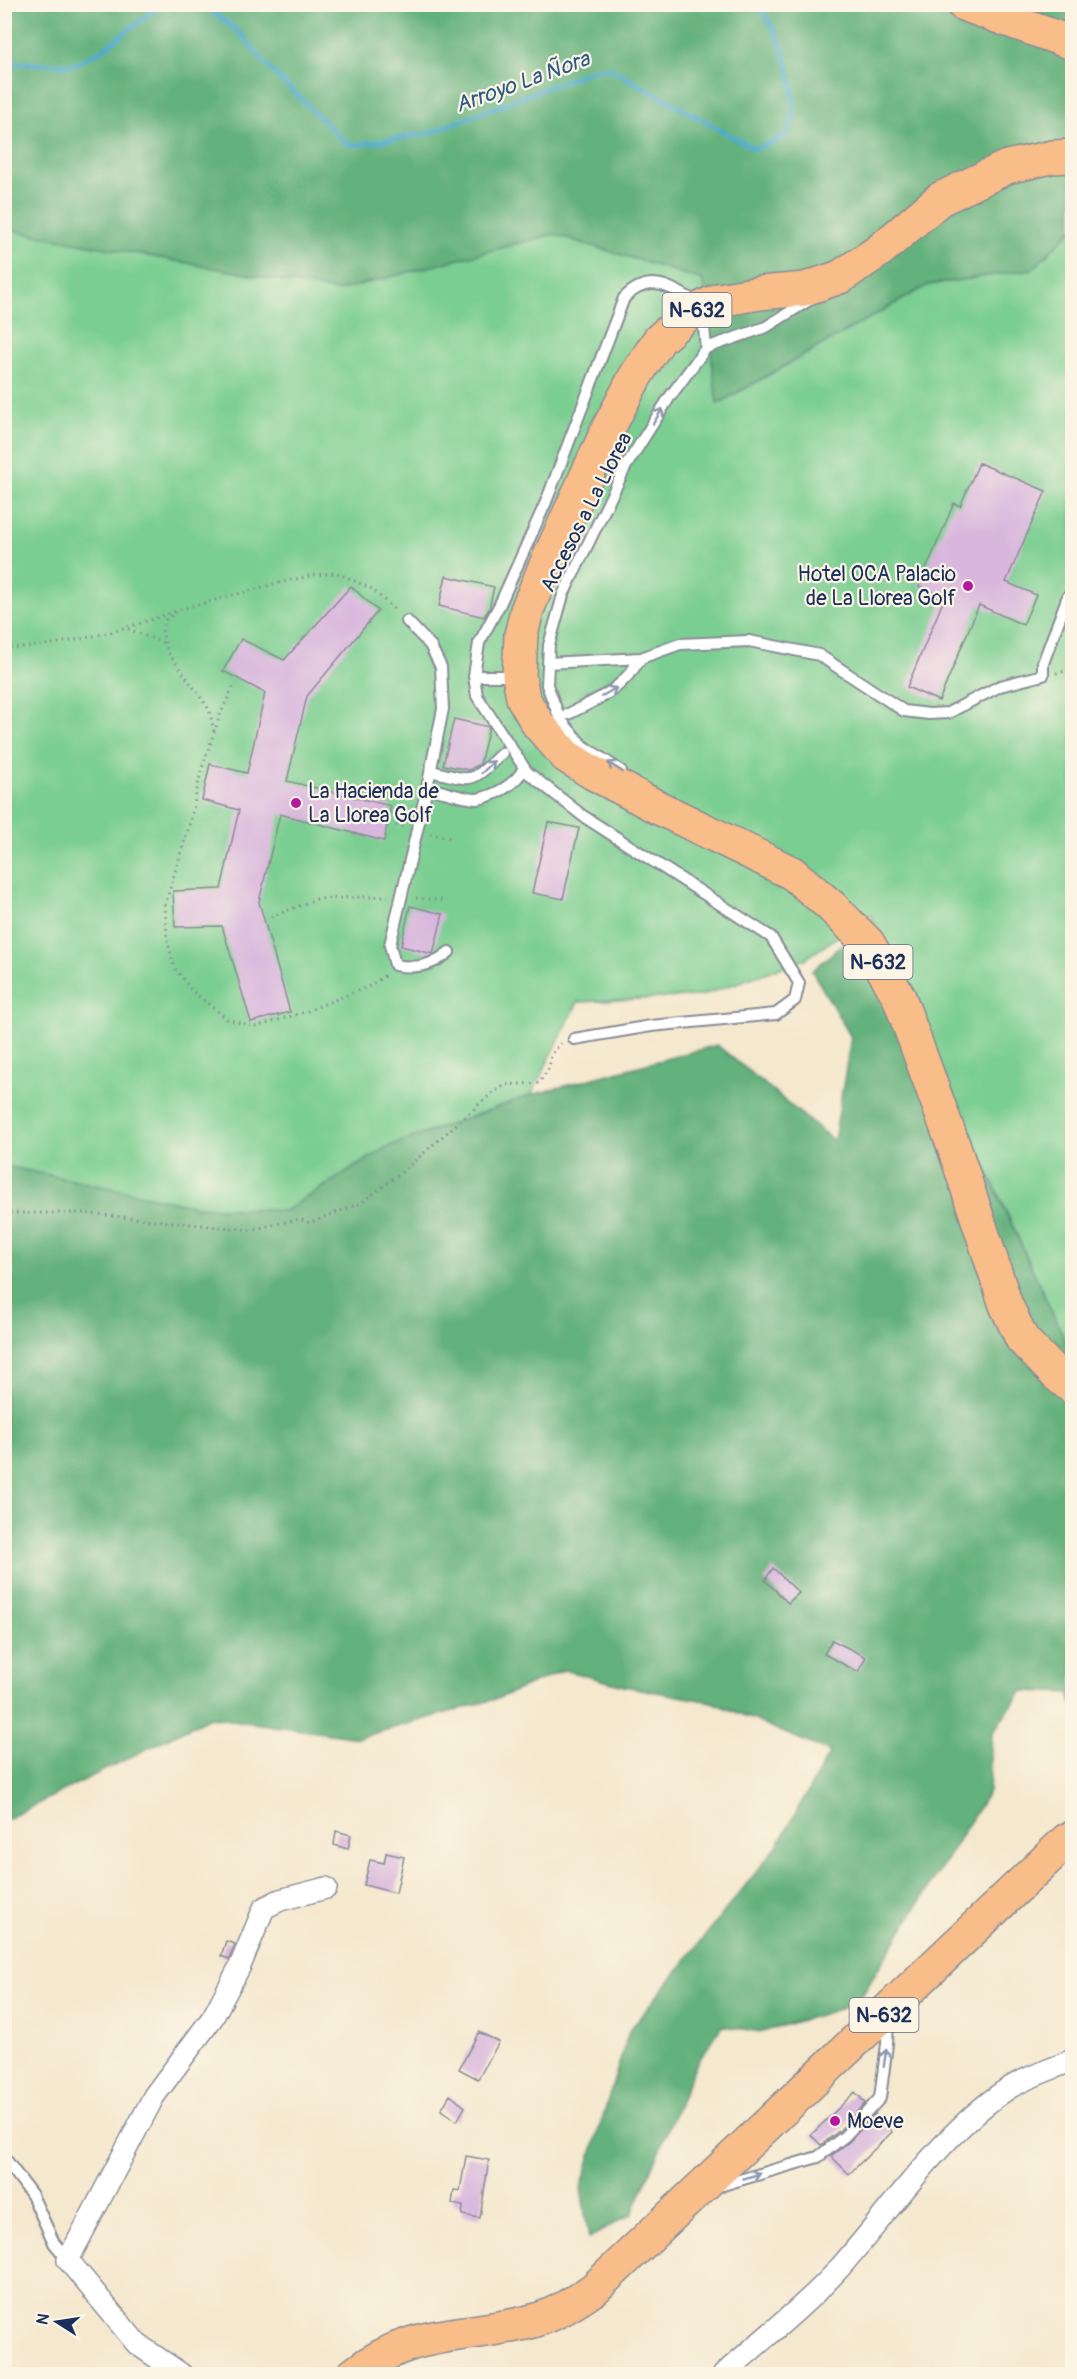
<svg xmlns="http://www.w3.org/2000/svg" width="1077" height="2379" viewBox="0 0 1077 2379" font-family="Pangolin,sans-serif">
  <rect width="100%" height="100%" fill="#fcf5e5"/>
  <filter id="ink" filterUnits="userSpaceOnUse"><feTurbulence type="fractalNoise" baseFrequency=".0167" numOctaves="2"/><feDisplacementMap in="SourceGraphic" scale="12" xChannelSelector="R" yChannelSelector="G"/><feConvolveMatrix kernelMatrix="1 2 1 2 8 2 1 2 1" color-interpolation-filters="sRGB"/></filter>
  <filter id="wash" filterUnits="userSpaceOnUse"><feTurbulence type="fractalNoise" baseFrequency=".008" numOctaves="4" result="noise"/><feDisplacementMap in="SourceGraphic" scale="24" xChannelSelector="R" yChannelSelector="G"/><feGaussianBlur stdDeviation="1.35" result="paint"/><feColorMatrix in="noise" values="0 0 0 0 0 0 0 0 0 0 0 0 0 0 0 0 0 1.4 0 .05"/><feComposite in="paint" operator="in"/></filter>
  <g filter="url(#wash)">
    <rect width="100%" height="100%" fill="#f4e8ce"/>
    <path fill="#7ace91" stroke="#4a7e78" stroke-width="1.5" d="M4,229L337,291L554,234L703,280L718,404L928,285L1033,269L1072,229V1356L871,914L805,959L700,996L578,1002L531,1095L387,1147L285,1211L200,1207L5,1166Z"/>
    <path fill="#63b17b" stroke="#3f706c" stroke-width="1.5" d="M4,5H1072V229L1033,269L928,285L717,404L703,280L554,234L337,291L5,229Z
      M871,919L1072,1356V1706L1069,1693L1022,1691L992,1733L989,1791L856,2004L762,2032L722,2026L695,2066L632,2214L589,2238L581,2188L629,2031L777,1846L830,1752L712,1702L624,1686L564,1670L499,1698L358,1738L210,1717L5,1820V1166L200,1207L285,1211L387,1147L531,1095L717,1045L834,1141L851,1037L812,971Z"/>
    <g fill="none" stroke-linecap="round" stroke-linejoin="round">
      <path stroke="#4ca9ca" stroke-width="5" d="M202,4L240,33L269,68L347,144L355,145L426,134L596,69L609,68L755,149C765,145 777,142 785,135C805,116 786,53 775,32C770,22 763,13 757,4
        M4,65L19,63L74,65L102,50L162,4"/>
    </g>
    <g id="blocks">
      <path fill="#d8b6dd" d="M979,463L1046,491L1006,582L1036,595L1023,625L979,605L939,701L907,687L945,597L919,586L954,503L960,506Z
        M446,576L494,587L489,609L484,617L439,606Z
        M351,586L378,611L307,696L287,781L391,806L384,841L280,814L259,902L290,1012L251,1022L222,926L175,927L173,891L221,889L239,810L202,800L210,764L247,773L265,693L223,671L241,639L284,660Z
        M454,719L489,727L480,764L469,770L443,765Z
        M548,822L579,828L563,899L532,893Z
        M410,906L443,914L433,954L401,946Z
        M773,1568L799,1593L788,1603L765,1580Z
        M832,1640L866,1657L858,1672L824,1654Z
        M336,1831L351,1835L348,1849L334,1845Z
        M386,1853L404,1857L396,1893L364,1885L370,1860L384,1863Z
        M226,1941L235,1944L229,1959L221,1956Z
        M479,2032L499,2042L478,2079L459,2069Z
        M855,2092L865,2103L840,2130L821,2145L811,2135Z
        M450,2095L465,2107L457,2121L441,2110Z
        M875,2114L892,2132L849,2174L831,2156L850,2141Z
        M466,2156L489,2160L480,2218L462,2215L463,2206L452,2204L454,2190L460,2191Z"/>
    </g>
  </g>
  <g filter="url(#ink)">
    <use href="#blocks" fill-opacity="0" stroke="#888c96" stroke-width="1.5"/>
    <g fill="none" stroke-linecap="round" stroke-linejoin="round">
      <defs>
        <path id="service" d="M703,317L706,348
          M407,621L430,645L441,667L443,709L427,788L390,945L395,965C416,969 432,966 449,952
          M548,663L641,658L680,644L749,641L819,655L904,711L929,714L948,713L1000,686L1043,675V663L1068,596
          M474,676H515
          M568,714C602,697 619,692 641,658
          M431,771C475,781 469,785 502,753
          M621,771L582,745L560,719L547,685L549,645L563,595L626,466L669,398L706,348L766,327L811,299
          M427,788C440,790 467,800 478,799C496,795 516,784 524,768
          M574,1039L651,1026L776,1014L795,1000L799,983L771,937L583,816L527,772L477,696L474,676L479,643L500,604L546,502L624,298C648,274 667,285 693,300
          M4,2157L32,2195L54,2243L68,2260
          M716,2187L818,2157L845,2136L880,2098L887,2044L888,2021"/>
        <path id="minor" d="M181,2374L137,2344L68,2260L154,2096L213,2017L240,1966L264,1908L280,1900L326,1888
          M724,2374C761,2340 801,2310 835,2273C888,2214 941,2133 1006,2090C1025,2077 1051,2070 1072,2060"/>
        <path id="trunk" d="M963,4L1072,43
          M1072,156L1052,157L1007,167L940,199L879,251L840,277L805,289L760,293L718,300L687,315L659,340L635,377L608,429L544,569L527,610L521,635L519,676L523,698L538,724L566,756L593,773L657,807L792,873L831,906L868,943L899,997L955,1150L1006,1305L1022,1339L1057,1375L1072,1387
          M354,2374C413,2327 466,2339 533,2321C555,2315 575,2302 594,2289L1067,1840L1072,1838"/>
      </defs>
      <use href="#service" stroke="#888c96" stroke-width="14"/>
      <use href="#minor" stroke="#888c96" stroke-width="24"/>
      <use href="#trunk" stroke="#888c96" stroke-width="36"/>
      <path stroke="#888c96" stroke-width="3" stroke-dasharray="1.5 4.5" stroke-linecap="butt" d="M128,629L166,644
        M4,647C20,649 35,646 51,644C95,638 135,626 176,611
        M1056,673L1072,670
        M233,687L220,715L201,771L190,823L165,905L167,938L174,967L191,990L227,1019L255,1027L305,1012L369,986L386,975
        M214,731L209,709L168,652L162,632L166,620L178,610L274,584L313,575L337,573L372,589L397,612
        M396,825L403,827
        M430,834L451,838
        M416,898L446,901
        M271,917L317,899L388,896
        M4,1213H83L250,1230L299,1219L310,1223L361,1203L402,1172L491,1094L505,1085L539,1083L549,1068L551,1055L561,1043"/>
      <use href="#service" stroke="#fff" stroke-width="10"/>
      <use href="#minor" stroke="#fff" stroke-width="21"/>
      <use href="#trunk" stroke="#f8bd89" stroke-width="33"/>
    </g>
    <defs><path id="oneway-shaft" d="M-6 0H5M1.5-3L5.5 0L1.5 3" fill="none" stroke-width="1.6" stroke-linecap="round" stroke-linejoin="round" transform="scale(1.5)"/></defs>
    <g stroke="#8d97ae">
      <use href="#oneway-shaft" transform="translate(658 416) rotate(-58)"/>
      <use href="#oneway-shaft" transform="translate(609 692) rotate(-30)"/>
      <use href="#oneway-shaft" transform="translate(488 767) rotate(-44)"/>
      <use href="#oneway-shaft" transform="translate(615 767) rotate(-146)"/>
      <use href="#oneway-shaft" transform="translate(885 2058) rotate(-82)"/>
      <use href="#oneway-shaft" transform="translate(752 2176) rotate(-16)"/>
    </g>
  </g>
  <g fill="#b5179e" stroke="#fcf5e5" stroke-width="2">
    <circle cx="968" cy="586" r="6"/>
    <circle cx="296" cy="803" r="6"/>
    <circle cx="835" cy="2121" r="6"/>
  </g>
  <g text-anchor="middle" stroke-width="4.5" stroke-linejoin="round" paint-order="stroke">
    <g fill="#fcf5e5" stroke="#5e6a86" stroke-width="1.5">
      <rect x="662.5" y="293" width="69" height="34" rx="4.5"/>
      <rect x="843.5" y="945" width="69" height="34" rx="4.5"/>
      <rect x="849.5" y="1998" width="69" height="34" rx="4.5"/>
    </g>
    <g font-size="20" font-weight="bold" fill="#1b2f5e">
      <text x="697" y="317">N-632</text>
      <text x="878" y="969">N-632</text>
      <text x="884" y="2022">N-632</text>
    </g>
    <g font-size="21" fill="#1b2f5e" stroke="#fcf5e5">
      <text transform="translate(586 512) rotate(-63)" y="7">Accesos a La Llorea</text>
    </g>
    <g font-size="21" fill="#1b2f5e" stroke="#fcf5e5" text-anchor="start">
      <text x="956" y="581" text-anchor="end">Hotel OCA Palacio<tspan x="956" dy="24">de La Llorea Golf</tspan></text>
      <text x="308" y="798">La Hacienda de<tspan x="308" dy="24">La Llorea Golf</tspan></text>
      <text x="847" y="2128">Moeve</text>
    </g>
    <g font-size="22" font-style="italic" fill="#2c5a84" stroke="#fcf5e5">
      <text transform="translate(522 81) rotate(-20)" y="8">Arroyo La Ñora</text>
    </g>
  </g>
  <rect width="1077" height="2379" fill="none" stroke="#fcf5e5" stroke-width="24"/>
  <g transform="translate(57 2322) rotate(282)" stroke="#fcf5e5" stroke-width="4.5" paint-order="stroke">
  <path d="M0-4.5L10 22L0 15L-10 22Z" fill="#1b2f5e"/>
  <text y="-9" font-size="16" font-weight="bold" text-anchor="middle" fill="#1b2f5e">N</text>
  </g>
</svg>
